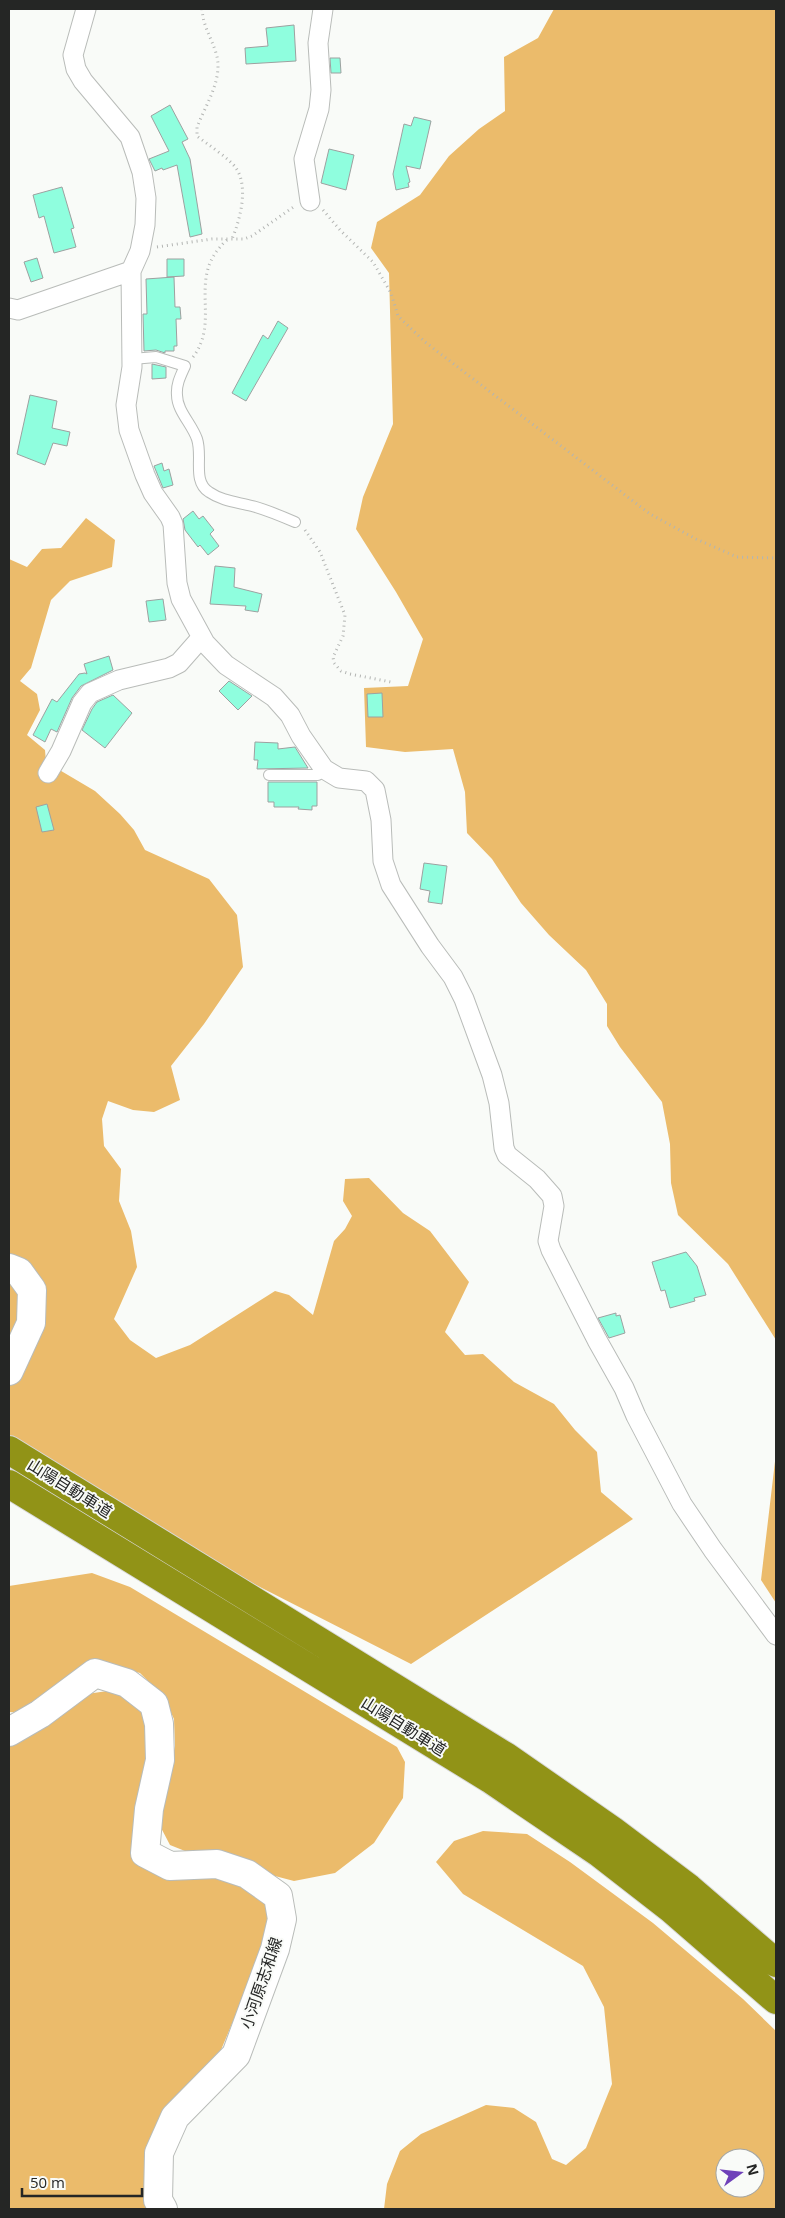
<svg xmlns="http://www.w3.org/2000/svg" width="785" height="2218" viewBox="0 0 785 2218" font-family="'Open Sans','Noto Sans JP',sans-serif">
  <rect width="100%" height="100%" fill="#f9fbf8"/>
  <path fill="#ebbb6b" fill-rule="evenodd" d="M554,9H776V1340L728,1264L678,1215L671,1183L670,1144L662,1102L620,1047L607,1026V1004L586,970L549,935L521,903L492,859L467,833L465,792L453,749L405,752L366,747L364,688L408,686L423,639L396,592L356,529L363,497L393,424L389,273L371,248L377,222L420,195L449,156L479,129L505,111L504,57L538,38Z
    M86,518L115,540L112,567L70,581L51,600L31,668L20,681L37,694L40,710L27,735L45,750L46,762L95,791L120,814L134,830L145,850L209,879L237,915L243,967L204,1024L171,1066L180,1100L154,1112L133,1110L108,1101L102,1119L104,1146L121,1169L119,1201L131,1231L137,1267L114,1319L130,1340L156,1358L190,1345L275,1291L289,1295L313,1315L334,1241L345,1229L352,1216L343,1201L345,1179L369,1178L403,1213L430,1231L469,1282L445,1332L465,1355L483,1354L514,1382L554,1404L575,1430L597,1452L601,1492L633,1519L411,1664L72,1491L9,1448V559L27,567L42,549L61,548Z
    M776,1453V1603L761,1580Z
    M92,1573L130,1587L397,1747L405,1762L403,1798L374,1843L335,1873L294,1881L195,1855L170,1845L159,1824L175,1746L174,1719L163,1696L140,1673L108,1664C89,1675 28,1715 9,1712V1586Z
    M114,1690L136,1699L145,1717L146,1758L140,1795L154,1873L237,1880L265,1898L272,1916L258,1962L218,2057L167,2115L149,2209H9V1741L37,1732L87,1694Z
    M483,1831L527,1834L570,1862L653,1923L743,1999L776,2031V2209H384L387,2184L400,2151L421,2134L486,2105L514,2108L536,2122L552,2159L566,2165L586,2148L612,2084L604,2007L583,1966L463,1894L436,1862L454,1841ZM725,2158H755V2188H725Z"/>
  <path fill="#8ffede" stroke="#9da1a0" d="M294,25L296,61L246,64L245,48L268,46L266,28Z
    M330,58H340L341,73H331Z
    M170,105L188,139L182,142L190,159L202,234L190,237L177,165L163,170L162,168L155,171L149,159L169,151L151,116Z
    M414,117L431,121L420,169L406,166L410,182L408,183L409,187L396,190L393,174L404,124L411,126Z
    M329,149L354,155L346,190L321,183Z
    M62,187L74,228L71,229L76,247L54,253L44,216L39,218L33,195Z
    M37,258L43,278L31,282L24,262Z
    M167,259H184V276L167,277Z
    M174,277L175,307H180L181,319H176L177,346H174V351H165V353L156,350L144,351L143,314H147L146,279Z
    M278,321L288,328L246,401L232,393L263,335L268,339Z
    M152,364L166,367V378L152,379Z
    M30,395L57,401L52,428L70,432L67,446L53,443L45,465L17,454Z
    M162,463L164,471L169,469L173,485L163,488L154,466Z
    M193,511L199,519L203,516L214,530L210,534L219,546L208,555L200,545L198,547L185,530L183,519Z
    M215,566L235,568L234,587L262,594L258,612L245,610L246,606L210,604Z
    M163,599L166,620L149,622L146,601Z
    M109,656L113,670L81,686L72,698L57,732L51,729L45,742L33,735L52,699L57,702L79,674L85,673L87,674L84,664Z
    M229,681L252,696L238,710L219,691Z
    M382,693L383,717H368L367,694Z
    M113,695L132,713L105,748L82,730L92,709L97,702Z
    M255,742L278,743V749L295,747L308,768L257,769L258,760H254Z
    M268,782H317V806H312V810L298,809L299,807H274V802H268Z
    M47,804L54,830L42,832L36,807Z
    M424,863L447,866L442,904L428,902L430,891L420,889Z
    M686,1252L697,1266L706,1295L694,1298L695,1301L670,1308L665,1290L661,1291L652,1262Z
    M616,1313V1316L620,1315L625,1333L609,1338L598,1318Z"/>
  <g fill="none" stroke-linecap="round" stroke-linejoin="round">
    <defs>
      <path id="service" d="M132,359L156,357L185,366C181,375 176,384 177,395C177,411 192,424 197,439C203,457 192,481 209,492C222,501 237,502 252,506C267,510 281,516 295,522
        M269,775H318L324,769"/>
      <path id="minor" d="M86,9L73,55L76,69L83,81L130,137L142,172L146,198L145,225L140,251L131,271L132,367L126,405L129,430L145,475L153,493L170,517L173,524L177,583L181,599L205,643L226,665L274,697L290,715L301,736L324,769L339,778L366,781L375,790L381,820L383,861L391,885L430,946L453,977L464,999L492,1075L499,1103L504,1148L507,1155L537,1179L552,1196L554,1206L548,1241L551,1250L597,1340L624,1388L636,1416L682,1504L713,1550L776,1635
        M310,201L304,159L319,109L321,90L318,43L323,9
        M9,308L18,310L131,271
        M48,773L61,751L82,703L90,693L119,680L169,668L179,663L201,638"/>
      <path id="secondary" d="M9,1268L19,1272L32,1290L31,1323L9,1371
        M9,1732L40,1714L95,1673L127,1683L154,1704L159,1724L160,1760L149,1809L145,1853L170,1866L217,1864L247,1874L278,1896L282,1919L275,1949L236,2055L175,2117L159,2153L158,2200L163,2209"/>
      <path id="motorway" d="M9,1450L507,1757L612,1830L689,1888L776,1963
        M9,1484L490,1779L599,1853L671,1909L776,2000"/>
    </defs>
    <use href="#service" stroke="#b9bcb9" stroke-width="12"/>
    <use href="#minor" stroke="#b9bcb9" stroke-width="21"/>
    <use href="#secondary" stroke="#b9bcb9" stroke-width="30"/>
    <use href="#motorway" stroke="#d8d8d8" stroke-width="30"/>
    <path stroke="#b3b5b3" stroke-width="3" stroke-dasharray="1 4" stroke-linecap="butt" d="M202,9C203,26 211,37 216,53C224,78 206,104 197,127V136C207,144 230,159 236,168C249,187 240,220 232,239
      M323,210L340,230L373,262L391,293L398,316L425,342L650,514L696,539L737,557L776,558
      M157,247L212,239H244L252,236L295,206
      M193,357C222,319 185,277 227,240
      M305,530L320,552L345,615L343,636L333,657L334,663L341,671L350,674L391,682"/>
    <use href="#service" stroke="#fff" stroke-width="10"/>
    <use href="#minor" stroke="#fff" stroke-width="19"/>
    <use href="#secondary" stroke="#fff" stroke-width="28"/>
    <use href="#motorway" stroke="#919317" stroke-width="28"/>
  </g>
  <g text-anchor="middle" stroke-width="4" stroke-linejoin="round" paint-order="stroke">
    <g font-size="16" fill="#252625" stroke="#f9fbf8">
      <text transform="translate(70 1488) rotate(32)" y="6">山陽自動車道</text>
      <text transform="translate(404 1726) rotate(32)" y="6">山陽自動車道</text>
      <text transform="translate(261 1983) rotate(-71)" y="6">小河原志和線</text>
    </g>
  </g>
  <rect width="785" height="2218" fill="none" stroke="#252625" stroke-width="20"/>
  <g transform="translate(740 2173) rotate(75)"><circle r="24" fill="#f9fbf8" stroke="#a4a6a4"/>
  <path d="M0-4L9 19L0 12L-9 19Z" fill="#6f41b9"/>
  <text y="-8" font-size="14" font-weight="bold" text-anchor="middle" fill="#252625">N</text>
  </g>
  <path d="M22 2188v8h120v-8" fill="none" stroke="#252625" stroke-width="2.5"/>
  <text x="30" y="2188" font-size="15" fill="#252625" stroke="#f9fbf8" stroke-width="4" paint-order="stroke">50 m</text>
</svg>
